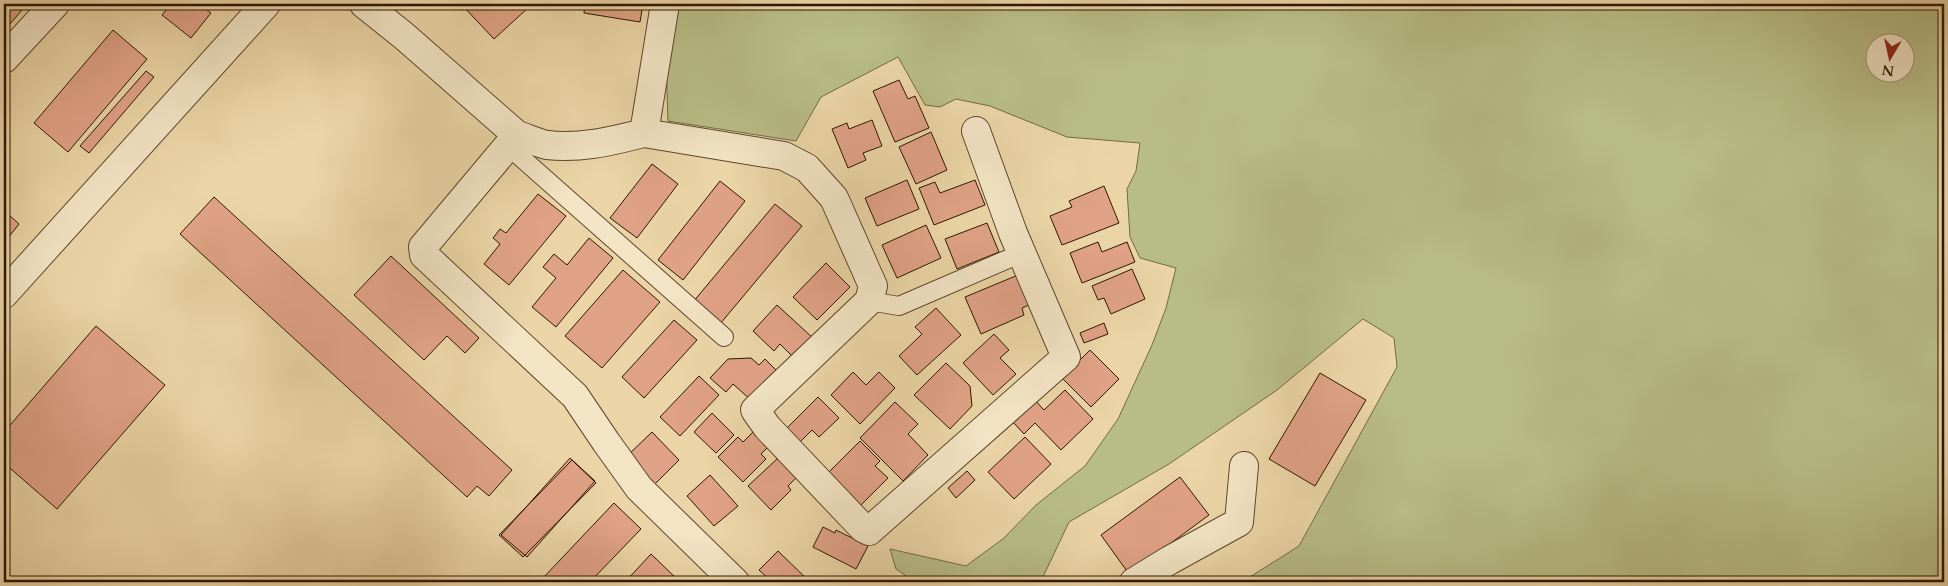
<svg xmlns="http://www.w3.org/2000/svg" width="1948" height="586" viewBox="0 0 1948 586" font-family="Cardo,serif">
  <rect width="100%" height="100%" fill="#ebd5a6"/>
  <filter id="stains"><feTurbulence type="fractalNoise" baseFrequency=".004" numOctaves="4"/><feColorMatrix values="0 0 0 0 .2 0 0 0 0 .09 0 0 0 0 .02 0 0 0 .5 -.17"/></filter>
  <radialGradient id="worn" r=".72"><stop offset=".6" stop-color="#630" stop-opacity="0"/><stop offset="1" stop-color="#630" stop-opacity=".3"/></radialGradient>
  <path fill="#b8bd86" stroke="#726a43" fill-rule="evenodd" d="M679,4H1944V582H1242L1299,546L1397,367L1394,338L1363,319L1277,390L1169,464L1069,522L1042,579L1034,582H915L896,569L890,549L966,566L1004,538L1036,505L1085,466L1118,419L1152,345L1166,308L1176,268L1140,258L1130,237L1127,189L1136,171L1140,143L1067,137L990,106L956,99L940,107L925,105L898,57L821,97L796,141L668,121L666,62ZM1876,42H1906V72H1876Z"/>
  <path fill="#e0a286" stroke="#2c1700" d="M4,4H15L22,10L4,31Z
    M171,4H199L211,13L191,38L162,15Z
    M461,4H524L528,8L494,39Z
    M585,4H643L640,22L584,13Z
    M113,30L147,59L68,152L34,123Z
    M146,71L154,77L89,153L80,146Z
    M899,80L908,99L915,96L929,128L895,142L873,91Z
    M872,120L882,146L863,153L866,160L848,168L832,129L847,123L849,129Z
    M931,132L947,170L916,184L899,147Z
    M652,164L678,184L637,238L610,218Z
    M907,180L919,209L877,226L865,198Z
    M975,180L985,205L934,225L919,188L935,182L940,193Z
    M720,181L745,201L683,280L658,260Z
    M1104,186L1119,223L1062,245L1050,216L1072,207L1069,201Z
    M538,194L566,216L509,285L484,264L500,244L493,238L500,229L506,233Z
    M214,197L512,470L489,496L477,486L467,497L180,234Z
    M775,204L802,226L720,324L693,302Z
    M10,216L19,224L4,243V223Z
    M987,223L999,252L957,269L945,239Z
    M926,225L941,258L897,278L882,245Z
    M589,238L613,258L556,327L532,307L556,278L543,267L554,254L567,265Z
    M1098,242L1102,252L1127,242L1135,262L1082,283L1070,253Z
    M391,256L479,338L465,353L447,336L424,360L354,295Z
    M826,263L850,287L817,320L793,297Z
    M1132,269L1145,299L1111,314L1104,298L1098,300L1092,286Z
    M623,270L660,302L602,368L565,336Z
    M1018,275L1031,304L1022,308L1024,315L981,334L965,297Z
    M777,305L814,339L795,359L780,344L774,351L753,331Z
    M936,308L961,335L917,375L899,356L922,334L915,327Z
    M674,320L697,340L644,398L622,377Z
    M1104,323L1108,334L1084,343L1080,333Z
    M96,326L165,385L57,509L4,463V432Z
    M994,334L1009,350L1000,358L1016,374L993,395L963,363Z
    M1090,350L1119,379L1091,407L1062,378Z
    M751,358L759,365L765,359L779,373L752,401L733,384L726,392L710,378L728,359Z
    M946,363L970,386L972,406L950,429L914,395Z
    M853,372L866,385L879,372L895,388L860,424L831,395Z
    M1320,373L1366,400L1315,486L1269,459Z
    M699,376L719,395L680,436L660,417Z
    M1065,390L1093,419L1061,450L1035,423L1024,434L1012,421L1034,399L1044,410Z
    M818,397L839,418L819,437L812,430L800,442L786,429Z
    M895,402L918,424L908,434L928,455L903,481L860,438Z
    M712,413L734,435L716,453L694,432Z
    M754,431L769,446L761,454L766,459L743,482L718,457L738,437L743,442Z
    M652,432L679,460L653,486L626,457Z
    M1025,437L1051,464L1014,499L988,472Z
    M860,441L880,461L875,466L888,478L853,513L826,475Z
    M570,458L595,481L527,557L501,535Z
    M778,458L797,477L788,486L791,490L771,510L748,486Z
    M572,460L596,483L523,557L499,535Z
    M967,471L975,480L956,498L948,488Z
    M710,475L738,506L714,526L687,496Z
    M1180,477L1209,515L1129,574L1101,535Z
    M614,503L641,529L590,582H547L543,578Z
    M823,527L835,533L836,530L868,546L856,569L813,547Z
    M778,551L810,582H772L759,570Z
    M651,554L680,582H625Z"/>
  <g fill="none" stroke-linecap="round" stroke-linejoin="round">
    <defs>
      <path id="service" d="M508,146L724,337
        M869,301L899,306L1022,253"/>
      <path id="minor" d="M364,4L404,36L517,135L423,247L424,255L575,396L606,442L639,488L735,582
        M4,59L55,4
        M644,133L784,156L807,168L834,198L873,286L869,301L755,410L767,427L863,528L869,531L1066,357L1013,233L976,131
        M517,135C527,138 537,143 547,145C581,149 611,141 644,133L665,4
        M4,294L266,4
        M1134,582L1170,560L1239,522L1244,466"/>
    </defs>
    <use href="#service" stroke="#5c462a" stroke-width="20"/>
    <use href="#minor" stroke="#5c462a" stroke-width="30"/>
    <use href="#service" stroke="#f2e4c5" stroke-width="18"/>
    <use href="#minor" stroke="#f2e4c5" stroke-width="28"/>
  </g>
  <rect width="1948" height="586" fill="none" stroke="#ebd5a6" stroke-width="20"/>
  <rect x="5" y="5" width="1938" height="576" fill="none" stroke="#2c1700" stroke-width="2.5"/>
  <rect x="10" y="10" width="1928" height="566" fill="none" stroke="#2c1700"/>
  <g transform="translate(1890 58) rotate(189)"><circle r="24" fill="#f2e4c5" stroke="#a39276"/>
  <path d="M0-4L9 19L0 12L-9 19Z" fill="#8f2418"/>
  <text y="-8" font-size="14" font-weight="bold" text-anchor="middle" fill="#2c1700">N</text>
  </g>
  <rect width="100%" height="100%" filter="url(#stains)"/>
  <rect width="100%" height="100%" fill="url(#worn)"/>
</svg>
